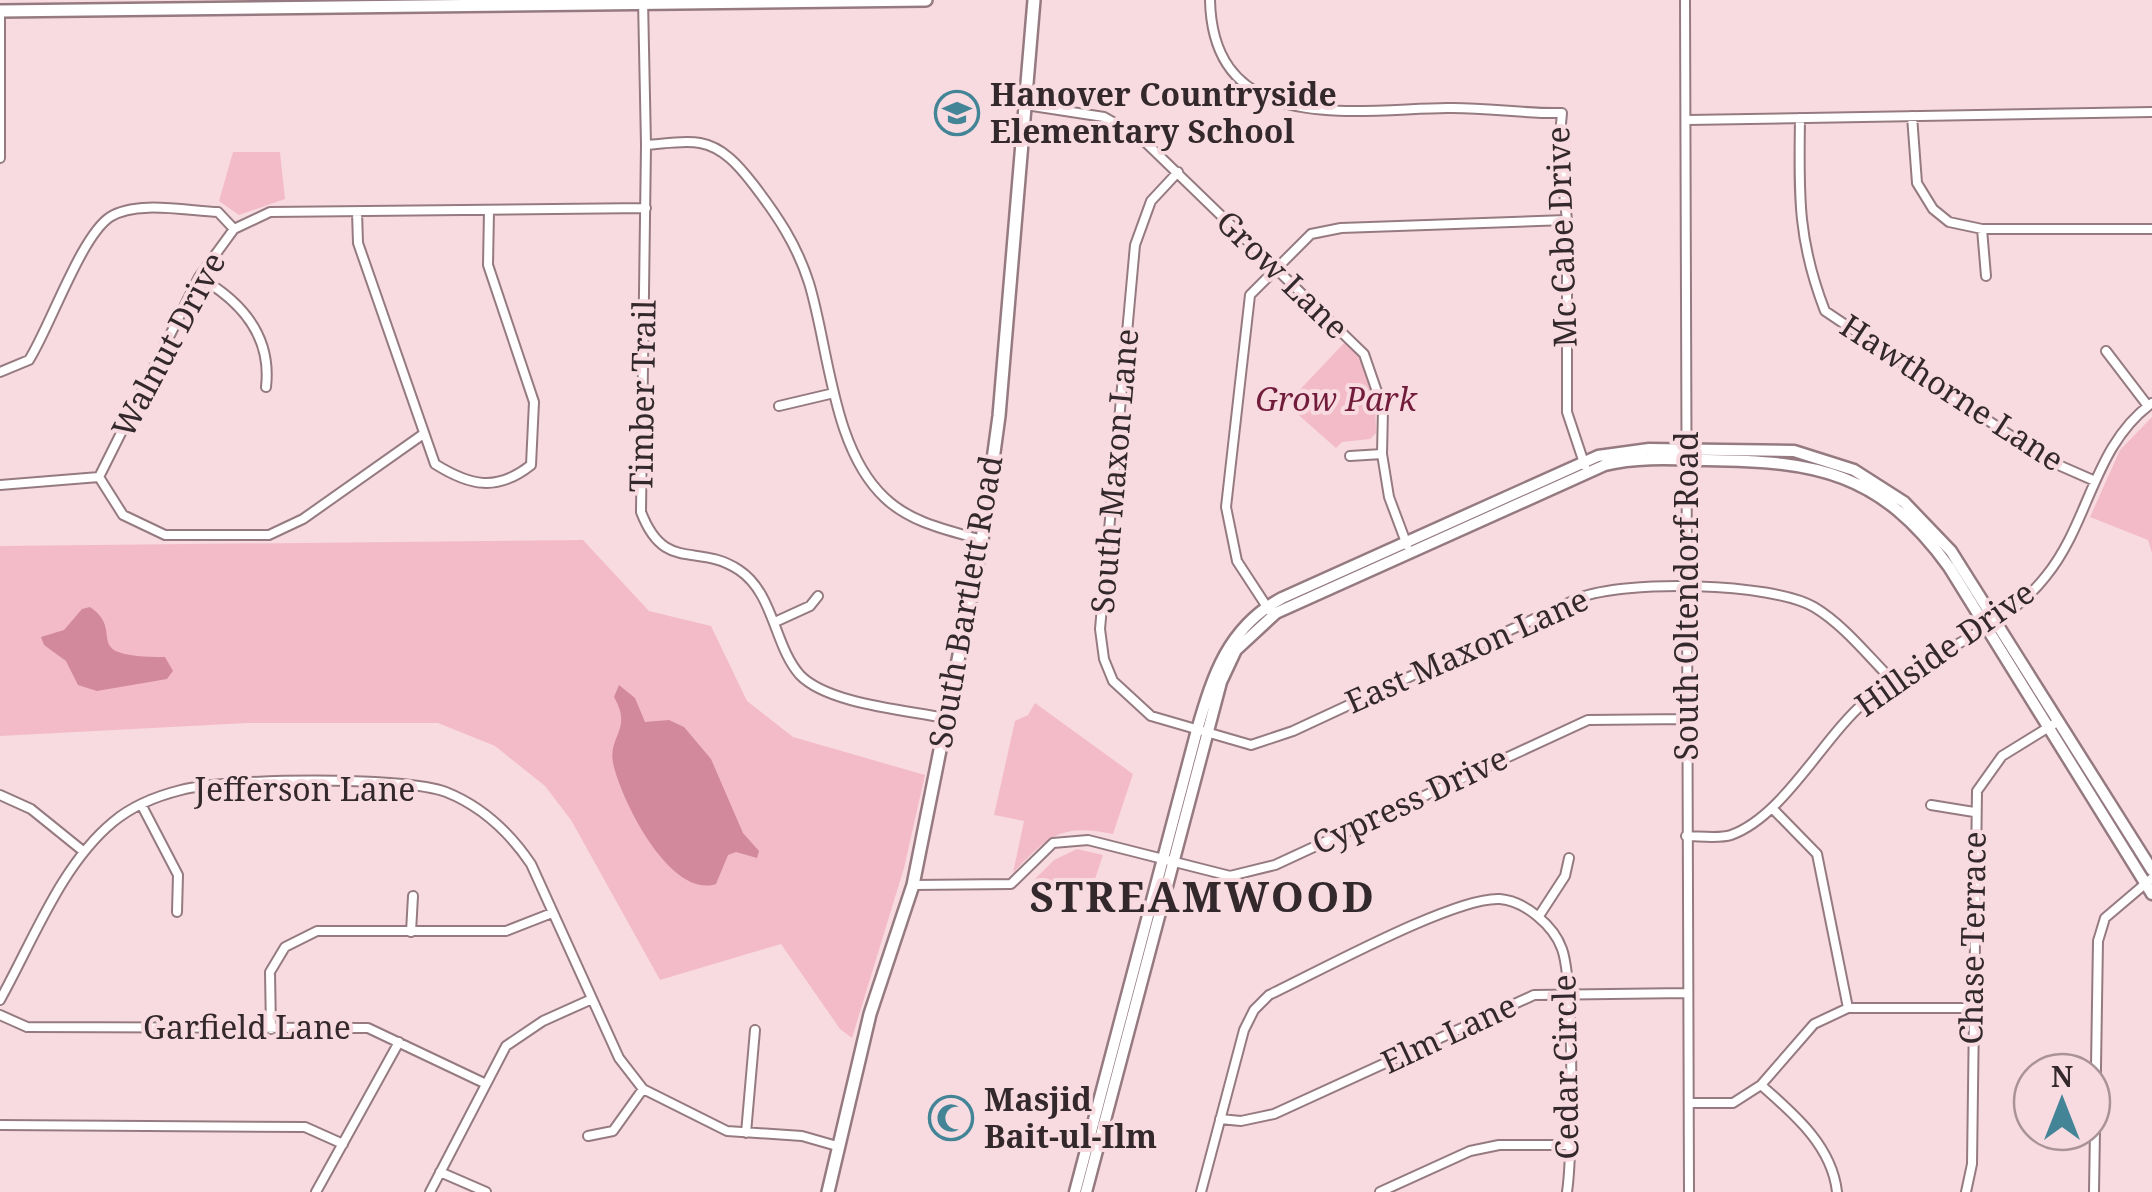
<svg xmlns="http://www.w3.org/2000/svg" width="2152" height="1192" viewBox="0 0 2152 1192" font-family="'Noto Serif',serif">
  <rect width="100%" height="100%" fill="#f8dbe1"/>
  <path fill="#f3bbc8" d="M233,152H280L285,199L239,215L219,201Z
    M1345,342C1372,365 1376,400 1376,433L1370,439L1342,442L1336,448L1294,411L1293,397Z
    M2152,417V553L2148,540L2090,517L2120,450Z
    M583,540L649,611L711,626L747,701L793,737L925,775L904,868L852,1038L840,1029L781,944L660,980L571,820L545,786L495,746L438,723H248L0,736V546Z
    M1035,703L1133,774L1113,834C1061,823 1048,836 1013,873L1024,821L994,815L1015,721L1028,715Z
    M1077,849L1103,855L1091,891L1048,883L1035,886L1032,882L1054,860Z"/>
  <path fill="#d1899b" d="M90,607C128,633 75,657 165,657L173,671L167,679L97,691L78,685L66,661L44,645L41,637L64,630L82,609Z
    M619,685L635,698L645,722L669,720L684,727L711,759L743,833L759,851L757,858L736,852L728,855L716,884C670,899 621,800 613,763C608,735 633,730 614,697Z"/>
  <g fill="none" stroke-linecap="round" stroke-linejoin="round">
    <defs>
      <path id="minor" d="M643,0L646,145L641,512C665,574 697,542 739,570C774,593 774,646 800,675C828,704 906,710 945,718
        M1210,0C1213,137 1353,109 1447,108C1486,107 1523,114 1562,113L1559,146L1567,220V412L1585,466
        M1685,0L1689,1192
        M0,14V158
        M1026,105L1104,117L1141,138L1364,354L1383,409L1382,454L1389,497L1407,545
        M1912,116L1917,183L1933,209L1949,222L1982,229H2152
        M1800,118C1799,193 1797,239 1825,311L2047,460L2095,481
        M1688,120L2152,112
        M646,145C663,144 684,140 700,143C723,147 739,166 753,184C777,215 797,245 809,283C829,348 832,449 885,498C911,523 948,530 982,540
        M1178,172L1151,201L1135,245L1100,629L1104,659L1113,681L1151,716L1251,745L1293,731L1579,598C1624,580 1771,582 1814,607C1844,625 1868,656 1893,681
        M357,212L358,243L435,464C470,486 497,492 531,465L534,402L488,265L489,211
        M1982,229L1986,276
        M199,277C241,301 272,335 266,387
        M2106,351L2148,406
        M0,372L29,360C50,327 81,236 110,217C136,200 188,211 218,212L234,229
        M779,406L834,393
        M1350,456L1382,454
        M99,477L123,515L165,535H269L303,519L422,435
        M0,485L99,477L199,277L234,229L270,212L646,208
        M1269,610L1237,561L1226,507L1250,295L1311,234L1341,228L1567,220
        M775,622L810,606L818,596
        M0,795L31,809L83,851
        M141,804L178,875L177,912
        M1931,805L1974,812
        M1772,808L1817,854L1848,1008
        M1686,836C1699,836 1719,839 1731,835C1784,816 1823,737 1866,701C1921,655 2001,634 2046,576C2090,522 2093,446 2152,403
        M913,885L1011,884L1053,843L1088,840L1230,876L1275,865L1588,720L1686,719
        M1539,916L1565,876L1569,858
        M411,932L413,896
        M0,1000C33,941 61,865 113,822C132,806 157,796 181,790C226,778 404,776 446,792C481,806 510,833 531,864L619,1058L643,1089L727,1131L802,1136L837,1146
        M0,1015L27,1027L368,1028L484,1083
        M271,1029L270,972L285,947L317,931H506L552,913
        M1761,1085C1794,1114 1832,1146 1837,1192
        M1689,1103H1733L1761,1085L1814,1024L1848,1008H1971
        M1220,1119L1241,1121L1274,1114L1534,995L1687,993
        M0,1125L305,1127L343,1144
        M746,1133L755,1030
        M588,1136L613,1131L643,1089
        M440,1172L486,1192
        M316,1192L399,1042
        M430,1192L506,1046L543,1021L592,999
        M1201,1192L1244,1030L1254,1010L1269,995C1316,973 1455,896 1500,899C1525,901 1554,926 1562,949C1574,982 1573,1153 1567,1192
        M1380,1192L1470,1151L1499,1145H1568
        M1966,1192L1972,1164L1977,791L2002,756L2057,722
        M2094,1192L2098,941L2105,918L2152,878"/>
      <path id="tertiary" d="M1075,1192L1197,730C1213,675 1228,627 1282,598L1598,456L1649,449L1794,451L1854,470L1904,502L1951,551L2152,870
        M1086,1192L1221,682L1236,650L1276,613L1605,465C1637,457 1672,459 1706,460C1817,461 1880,472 1949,567L2152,894"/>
      <path id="secondary" d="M0,11L926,0
        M828,1192L870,1014L913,885L982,540L999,416L1034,0"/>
    </defs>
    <use href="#minor" stroke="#957b81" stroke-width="12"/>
    <use href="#tertiary" stroke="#957b81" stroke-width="15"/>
    <use href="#secondary" stroke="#957b81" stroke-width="16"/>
    <use href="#minor" stroke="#fff" stroke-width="8"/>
    <use href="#tertiary" stroke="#fff" stroke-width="10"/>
    <use href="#secondary" stroke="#fff" stroke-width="11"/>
  </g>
  <defs>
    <symbol id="school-ring" viewBox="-11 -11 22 22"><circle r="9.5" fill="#f8dbe1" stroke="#438597" stroke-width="1.5"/><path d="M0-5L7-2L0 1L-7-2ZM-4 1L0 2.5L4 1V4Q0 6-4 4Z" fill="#438597"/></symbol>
    <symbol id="mosque-ring" viewBox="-11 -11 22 22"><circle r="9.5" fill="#f8dbe1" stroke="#438597" stroke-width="1.5"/><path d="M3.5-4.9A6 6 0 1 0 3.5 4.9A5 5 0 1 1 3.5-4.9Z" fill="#438597"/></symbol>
  </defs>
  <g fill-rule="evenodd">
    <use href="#school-ring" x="932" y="88" width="50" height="50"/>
    <use href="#mosque-ring" x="926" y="1093" width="50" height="50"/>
  </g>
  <g text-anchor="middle" stroke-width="8" stroke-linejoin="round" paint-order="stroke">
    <g font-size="32" font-weight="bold" fill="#33282b" stroke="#f8dbe1" text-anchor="start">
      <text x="990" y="106">Hanover Countryside<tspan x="990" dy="37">Elementary School</tspan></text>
      <text x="984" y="1111">Masjid<tspan x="984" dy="37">Bait-ul-Ilm</tspan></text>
    </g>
    <g font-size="32" fill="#33282b" stroke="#f8dbe1">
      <text transform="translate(1562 237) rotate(-92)" y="11">Mc Cabe Drive</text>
      <text transform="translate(1282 275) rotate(44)" y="11">Grow Lane</text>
      <text transform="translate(169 345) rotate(-62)" y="11">Walnut Drive</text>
      <text transform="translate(1952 393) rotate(33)" y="11">Hawthorne Lane</text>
      <text transform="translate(643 396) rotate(-89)" y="11">Timber Trail</text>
      <text transform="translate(1115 471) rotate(-85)" y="11">South Maxon Lane</text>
      <text transform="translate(1687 596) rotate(-90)" y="11">South Oltendorf Road</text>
      <text transform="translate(966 602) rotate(-80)" y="11">South Bartlett Road</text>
      <text transform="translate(1945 649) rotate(-35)" y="11">Hillside Drive</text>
      <text transform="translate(1467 651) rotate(-24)" y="11">East Maxon Lane</text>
      <text x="305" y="801">Jefferson Lane</text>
      <text transform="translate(1410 801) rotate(-25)" y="11">Cypress Drive</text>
      <text transform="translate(1973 938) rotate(-89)" y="11">Chase Terrace</text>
      <text x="247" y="1039">Garfield Lane</text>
      <text transform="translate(1449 1034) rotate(-25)" y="11">Elm Lane</text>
      <text transform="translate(1566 1067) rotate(-91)" y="11">Cedar Circle</text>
    </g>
    <g font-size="32" font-style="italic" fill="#721c3b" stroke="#f8dbe1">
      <text x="1336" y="411">Grow Park</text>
    </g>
    <g font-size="42" font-weight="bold" letter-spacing="2.5" fill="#33282b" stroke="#f8dbe1">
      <text x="1203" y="912">STREAMWOOD</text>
    </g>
  </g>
  <g transform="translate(2062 1102)"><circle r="48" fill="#f8dbe1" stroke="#a99398" stroke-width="2.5"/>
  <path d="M0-8L18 38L0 25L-18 38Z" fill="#438597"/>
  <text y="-15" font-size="28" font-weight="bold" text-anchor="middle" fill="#33282b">N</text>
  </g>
</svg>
